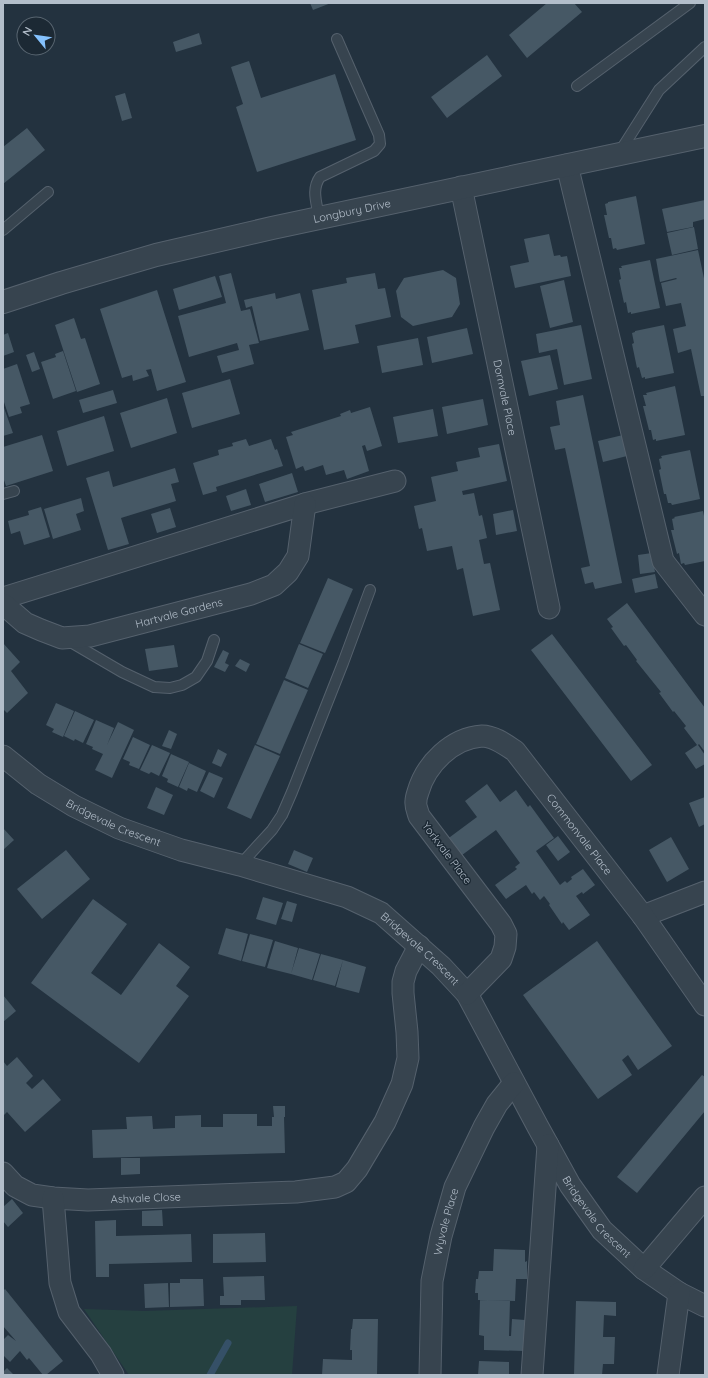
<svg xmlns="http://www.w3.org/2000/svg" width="708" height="1378" viewBox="0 0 708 1378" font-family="Quicksand,sans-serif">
  <rect width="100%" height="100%" fill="#23323f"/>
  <path fill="#254040" d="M297,1306L292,1375H129L84,1309L144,1311Z"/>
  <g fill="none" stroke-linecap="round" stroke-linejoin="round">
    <path stroke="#355067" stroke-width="7" d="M210,1375L228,1343"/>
  </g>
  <path fill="#465865" d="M310,3H331L313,10Z
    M547,3H574L582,12L527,58L509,35Z
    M199,33L202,44L176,52L173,42Z
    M487,55L502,76L447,118L431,97Z
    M249,61L261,98L335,74L356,140L257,172L236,107L243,104L231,67Z
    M125,93L132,118L122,121L115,96Z
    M27,128L45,150L3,184V147Z
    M636,196L645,244L617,250L616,248L613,249L611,238H609L604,215H607L605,204L608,203V202Z
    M705,200V219L693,222V227L667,232L662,209Z
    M694,227L698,249L672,255L667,233Z
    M549,234L554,256L560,255L561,257L567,256L571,276L515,288L510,266L529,262L524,239Z
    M698,250L705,283V396H701L691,349L678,353L673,329L686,326L681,303L666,306L661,283L677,279L676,278L660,282L656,259Z
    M650,260L660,308L631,314V312L628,313L626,302L624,303L619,280L621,279L619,268H622L621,266Z
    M443,270L456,278L460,304L452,317L413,326L401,317L396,291L404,278Z
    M231,273L241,311L250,309L259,343L249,345L254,364L222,373L217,356L239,350L237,343L189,357L178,316L226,303L219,276Z
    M375,273L378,289L385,288L391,317L355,325L359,343L324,350L312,290L347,283L346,278Z
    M215,276L222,297L179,310L173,289Z
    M564,280L573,322L550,328L540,286Z
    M157,290L186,382L157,391L151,369L146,370L149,376L133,381L132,375L122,378L100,309Z
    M275,293L276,299L300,293L309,330L260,341L252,306L246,308L244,300Z
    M74,318L81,339L85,338L100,384L77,392L55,325Z
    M581,325L592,379L564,385L557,349L539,353L536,334Z
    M664,325L674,373L645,379V377L642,378L639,367L637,368L632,344L634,343L632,333L635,332V331Z
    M467,328L473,354L432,363L427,337Z
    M8,333L14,352L3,356V335Z
    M418,338L423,365L382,373L377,346Z
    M63,351L76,391L53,399L41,362L56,357L55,354Z
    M34,352L40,369L32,372L26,355Z
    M550,355L558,389L529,396L521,361Z
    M17,364L30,404L20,407L22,413L9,417L3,399V369Z
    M230,379L240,414L192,428L182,393Z
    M675,386L685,435L656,441V439L653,440L651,430H649L643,406H646L643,395H647L646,393Z
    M113,390L117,403L83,413L79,400Z
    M583,395L622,583L595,589L593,582L585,584L581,568L590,566L565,448L555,450L550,427L560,425L556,401Z
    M167,398L177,433L131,448L120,413Z
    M483,399L488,425L447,434L442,407Z
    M3,405L13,433L3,436Z
    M370,407L382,446L367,451L365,445L362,446L369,471L347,479L344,470L326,475L323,465L305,471L303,466L296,469L286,437L293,435L291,432L341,416L340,414L350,410L351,413Z
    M433,409L438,436L398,443L393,417Z
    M104,416L114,451L67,466L57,431Z
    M42,435L53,471L6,486L3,477V447Z
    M623,435L627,456L603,462L598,441Z
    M246,439L249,446L271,439L275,450L277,449L283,466L216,487L217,491L203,495L193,463L219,455L218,450L233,446L232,443Z
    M499,444L507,481L462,491L463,495L474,493L479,516L482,515L487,538L479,540L484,564L490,563L500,610L473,616L463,568L457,570L452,546L427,551L422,528L419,529L414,506L436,501L431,477L458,471L456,462L480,457L478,448Z
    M690,450L700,499L672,505L671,503H668L666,494H664L659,470L661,469L659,459L662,458L661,456Z
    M175,468L179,482L171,484L176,501L121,518L129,544L108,550L86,478L109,471L113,487Z
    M292,473L298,492L265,502L259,484Z
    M246,489L251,505L231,511L226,496Z
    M81,498L84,511L76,514L81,530L53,539L44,509Z
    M41,507L50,537L24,545L20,531L11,534L8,521L29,515L28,511Z
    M170,508L176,527L157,533L151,514Z
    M513,510L517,531L496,535L493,514Z
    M703,511L705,521V561L685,565L684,563L681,564L679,553L677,554L671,530H674L672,519L675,518L674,517Z
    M652,553L655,572L640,574L638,555Z
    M655,574L658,588L635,593L632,579Z
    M328,578L353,589L325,653L300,643Z
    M627,603L705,708V752L699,744L698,745L705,755V764L696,769L685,753L697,745L684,728L686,726L674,711L673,712L659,693L661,692L636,661L637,660L626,645L624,646L611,628L613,627L607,619Z
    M552,634L652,765L631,781L531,650Z
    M3,643L20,662L11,671L28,693L7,713L3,709Z
    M299,644L323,654L308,688L285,678Z
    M174,645L178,667L149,671L145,649Z
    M223,650L229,653L225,663L229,665L225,672L214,667Z
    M240,659L250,664L246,672L235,666Z
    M284,680L308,690L280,754L256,744Z
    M56,703L74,711L63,737L52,732L54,729L46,725Z
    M75,711L94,720L83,743L75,739L74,741L64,736Z
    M96,720L114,728L107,745L118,722L134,730L112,778L95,770L103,754L92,749L93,747L86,744Z
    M169,730L177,734L171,749L162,746Z
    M133,737L150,745L139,769L129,765L130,762L123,759Z
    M152,745L170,753L159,776L151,772L149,774L140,770Z
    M255,745L280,756L251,819L227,808Z
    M218,749L227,754L221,767L212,763Z
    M171,754L189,762L178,787L167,782L168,779L162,776Z
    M189,763L206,771L197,792L188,788L187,791L179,787Z
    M209,772L223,778L214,798L200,791Z
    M487,784L500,802L516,790L528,807L530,805L554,838L536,851L560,885L565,881L567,883L572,879L571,877L583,869L595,885L583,894L582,892L576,896L590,915L569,930L563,922L562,924L549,905L550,904L544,896L540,900L534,892L532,894L526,885L506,899L495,885L517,869L515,867L520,863L496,830L458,858L446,840L477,817L465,801Z
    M156,787L173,795L164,815L147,808Z
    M705,797V824L699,827L689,803Z
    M3,828L14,840L3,850Z
    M558,836L570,852L558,861L546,845Z
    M671,837L689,869L667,882L649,850Z
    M66,850L90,879L42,919L17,889Z
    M294,850L313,858L307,872L288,864Z
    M263,897L283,903L276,925L256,919Z
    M93,899L127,924L91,973L121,995L159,943L190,967L176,986L189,996L139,1063L31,983Z
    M287,901L297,904L292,922L281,919Z
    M226,928L248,934L241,961L218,954Z
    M250,934L273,940L265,967L242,961Z
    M275,941L298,948L291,974L267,968Z
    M597,941L672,1046L638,1070L628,1055L622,1060L632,1075L598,1099L523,995Z
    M299,948L320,954L312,980L291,974Z
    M321,954L343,960L335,986L313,980Z
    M343,960L366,967L359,993L336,987Z
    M3,995L16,1011L3,1022Z
    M17,1057L33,1076L26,1083L32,1089L43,1079L61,1100L25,1132L7,1112L3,1116V1061L7,1066Z
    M702,1075L705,1077V1111L637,1193L617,1177Z
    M273,1106H285V1117H284L285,1153L93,1158L92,1130L127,1129L126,1117L152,1116L153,1129L175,1128V1116L201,1115V1127H223V1114H257V1126H272V1117H274Z
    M121,1158H140V1174L121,1175Z
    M12,1199L23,1213L8,1227L3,1221V1207Z
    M162,1210L163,1226H142V1211Z
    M116,1220V1236L191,1234L192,1262L109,1264V1277H96L95,1221Z
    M265,1233L266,1262L213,1263V1234Z
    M494,1249L525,1250V1262L527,1261V1279H516L515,1301L478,1300V1293H475L476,1279H478L479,1271H493Z
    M264,1276L265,1300H241V1305H220V1296H224L223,1277Z
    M180,1279H203L204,1306L170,1307V1283H180Z
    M168,1283L169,1307L145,1308L144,1284Z
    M5,1289L63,1361L46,1375H43L29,1358L27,1360L20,1351L10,1362L3,1355V1340L8,1335L16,1341L3,1326V1291Z
    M480,1300L510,1301L509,1336H511L512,1319L525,1320L524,1351L484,1350V1336L479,1335Z
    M576,1301L616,1302V1316L604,1315L603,1337H615L614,1364H603L602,1375H574Z
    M353,1319H378L377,1375H322L323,1359L352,1360V1350H350L351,1329H352Z
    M479,1361L509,1362V1375H478Z
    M7,1368L14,1375H3V1372Z"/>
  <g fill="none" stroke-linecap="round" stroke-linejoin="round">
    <defs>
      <path id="service" d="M577,86L690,3
        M619,153L659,90L705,47
        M319,218C317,203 311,190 320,177L374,151L380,144L379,135L337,39
        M3,230L48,192
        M3,494L14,491
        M69,641L122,672L154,687L170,688L182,685L196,677L207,661L214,640
        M240,865L272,830L282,815L292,792L343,663L370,590"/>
      <g id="minor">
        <path d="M567,165L663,561L705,615"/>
        <path id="s1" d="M461,187L549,608"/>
        <path d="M3,598L305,504L395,481"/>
        <path id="s2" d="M3,604L25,623L41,630L62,638L90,636L251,594L274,585L288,572L298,556L305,504"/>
        <path id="s3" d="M3,756L38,784L74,806L119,828L181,850L240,865L347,897L381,913L441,966L467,994L538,1127L570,1185L602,1230L644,1269L679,1293L705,1306"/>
        <path d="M643,916L705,892"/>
        <path id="s4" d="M467,994L501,959L505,947L506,934L501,924L419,816C418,812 415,806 416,801C416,798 417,795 418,792C426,764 452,738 482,736C494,736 506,745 515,751L643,916L705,1005"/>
        <path id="s5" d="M3,1173L15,1186L32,1195L53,1198L88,1200L296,1192L335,1187L346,1182L357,1169L385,1122L402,1084L408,1058L407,1032L403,993V982L406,971L419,946"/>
        <path d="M53,1198L60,1283L69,1312L101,1354L113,1375"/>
        <path d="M644,1269L705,1197"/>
        <path id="s6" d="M430,1375L432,1281L441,1236L455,1187L484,1127L497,1104L514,1083"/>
        <path d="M532,1375L548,1145"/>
        <path d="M668,1375L679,1293"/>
      </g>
      <g id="tertiary">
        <path id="s7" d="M3,302L61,283L156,255L272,228L705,136"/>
      </g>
    </defs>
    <use href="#service" stroke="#55616d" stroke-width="12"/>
    <use href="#minor" stroke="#55616d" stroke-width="23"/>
    <use href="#tertiary" stroke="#55616d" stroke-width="24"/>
    <use href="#service" stroke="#37444f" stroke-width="10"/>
    <use href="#minor" stroke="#37444f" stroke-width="21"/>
    <use href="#tertiary" stroke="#37444f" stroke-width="22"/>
  </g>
  <g text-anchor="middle" stroke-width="3" stroke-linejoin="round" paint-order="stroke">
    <g font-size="11" fill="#b3beca" stroke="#1c2934">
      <text dy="4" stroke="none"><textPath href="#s7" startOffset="361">Longbury Drive</textPath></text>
      <text dy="4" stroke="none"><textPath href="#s1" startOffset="215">Dornvale Place</textPath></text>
      <text dy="4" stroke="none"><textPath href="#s2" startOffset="189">Hartvale Gardens</textPath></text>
      <text dy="4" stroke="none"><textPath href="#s3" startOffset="130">Bridgevale Crescent</textPath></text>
      <text dy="4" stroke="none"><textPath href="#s4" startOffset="478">Commonvale Place</textPath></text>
      <text transform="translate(447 853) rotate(53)" y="4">Yorkvale Place</text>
      <text dy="4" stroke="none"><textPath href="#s3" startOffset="466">Bridgevale Crescent</textPath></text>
      <text dy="4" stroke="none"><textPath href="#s5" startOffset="151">Ashvale Close</textPath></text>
      <text dy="4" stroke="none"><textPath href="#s3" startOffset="790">Bridgevale Crescent</textPath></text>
      <text dy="4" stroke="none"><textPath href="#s6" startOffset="155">Wyvale Place</textPath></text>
    </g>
  </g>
  <rect width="708" height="1378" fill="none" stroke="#b3beca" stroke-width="8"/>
  <g transform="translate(36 36) rotate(299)"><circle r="19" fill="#1c2934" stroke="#586570"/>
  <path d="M0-3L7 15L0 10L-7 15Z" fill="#84c1fd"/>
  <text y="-6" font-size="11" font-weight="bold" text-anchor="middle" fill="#b3beca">N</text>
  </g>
</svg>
